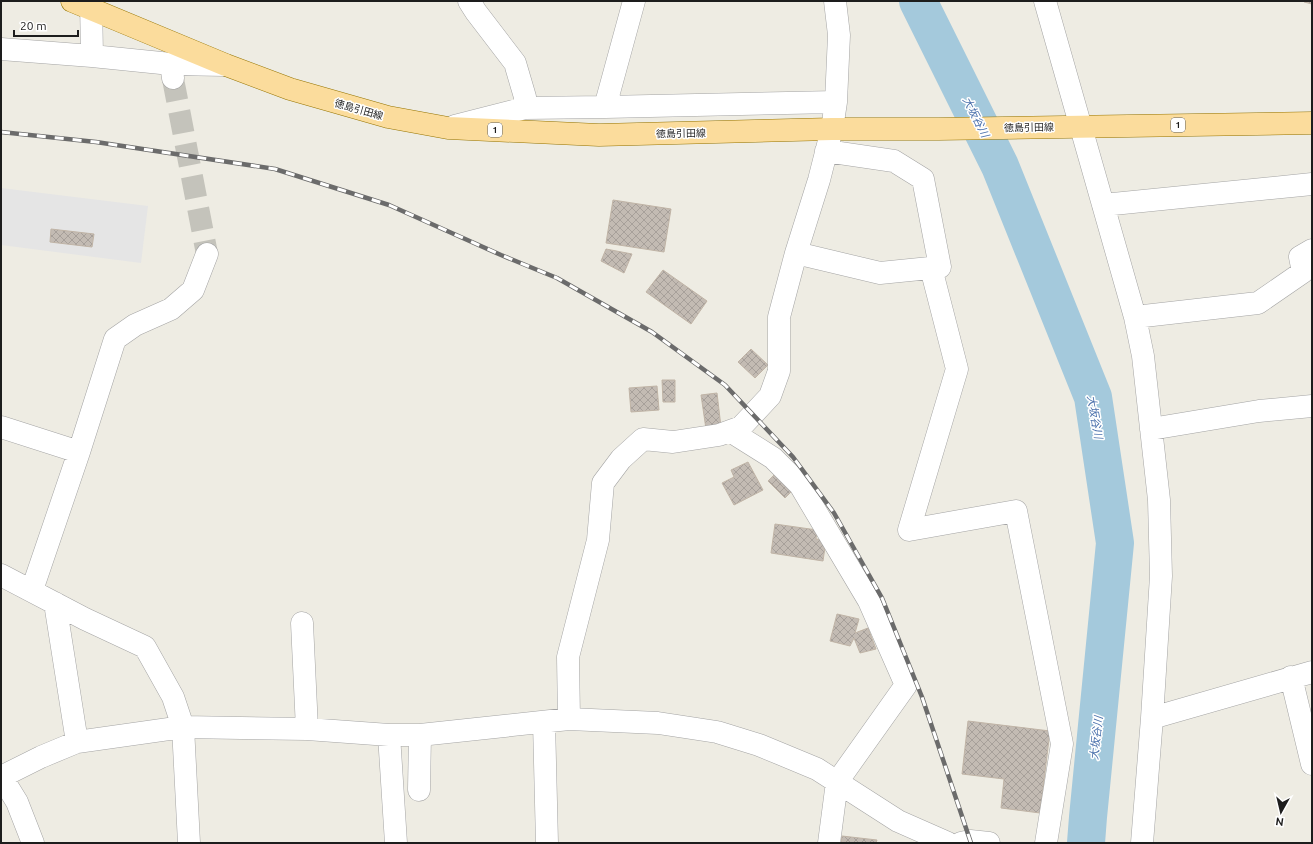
<svg xmlns="http://www.w3.org/2000/svg" width="1313" height="844" viewBox="0 0 1313 844" font-family="Ubuntu,'Noto Sans JP',sans-serif">
  <defs>
    <pattern id="building-cross-hatch" width="8" height="8" patternUnits="userSpaceOnUse"><rect width="8" height="8" fill="#c3bbb3"/><path d="M0 0l8 8M0 8l8-8" fill="none" stroke="#a7a09a"/></pattern>
  </defs>
  <rect width="100%" height="100%" fill="#eeece3"/>
  <path fill="#e5e5e5" d="M1,188L148,206L141,263L1,245Z"/>
  <g fill="none" stroke-linecap="round" stroke-linejoin="round">
    <path stroke="#a4c9dc" stroke-width="38" d="M918,1L1000,166L1093,397L1115,543L1088,817L1086,843"/>
  </g>
  <path fill="url(#building-cross-hatch)" stroke="#c0b4a6" d="M1305,1H1312V4L1304,2Z
    M613,200L671,209L664,252L606,243Z
    M51,229L94,234L92,247L50,242Z
    M606,249L632,254L624,273L601,261Z
    M663,270L707,301L691,324L646,292Z
    M751,349L768,365L755,378L738,362Z
    M662,380H675V402H663Z
    M657,386L659,410L631,412L629,388Z
    M717,393L721,427L706,429L701,395Z
    M748,462L763,490L734,505L722,483L734,477L731,470Z
    M779,470L796,487L785,498L768,481Z
    M775,524L817,530L816,539L826,540L823,561L771,553Z
    M837,614L859,619L855,633L868,628L876,649L860,653L854,638L850,646L830,641Z
    M968,721L1050,731L1040,813L1001,808L1004,779L962,774Z
    M842,836L877,840L876,843H841Z"/>
  <g fill="none" stroke-linecap="round" stroke-linejoin="round">
    <path stroke="#c4c3bb" stroke-width="22" stroke-dasharray="22 11" stroke-linecap="butt" d="M173,79L207,254"/>
    <defs>
      <path id="street" d="M91,1L92,56L171,64
        M1045,1L1135,317L1143,356L1159,500L1161,576L1152,718L1142,843
        M1,49L92,56
        M173,78L171,64L225,65
        M605,107L836,102
        M525,108L605,107L634,1
        M455,126L525,108V97L515,63L476,12L469,1
        M1103,205L1312,184
        M796,253L880,273L940,267L923,179L894,161L826,151
        M931,268L957,369L909,530L1016,511L1062,744L1046,843
        M1135,317L1258,303L1303,272L1300,257L1312,250
        M1,427L79,452
        M1151,429L1259,411L1312,406
        M730,431L773,458L800,485L869,601L906,685L837,782L829,843
        M1,575L85,619L145,647L173,697L183,727L189,843
        M32,590L79,452L115,339L135,325L171,309L193,290L207,254
        M55,603L77,742
        M302,623L307,729
        M1291,677L1312,764
        M1152,718L1312,672
        M569,719L568,657L598,540L603,483L621,459L643,439L673,442L719,435L741,427L770,396L779,371V317L796,253L819,180L832,129L836,102L839,35L835,1
        M544,722L547,843
        M389,735L396,843
        M1,776L17,802L33,843
        M1,777L41,757L77,742L183,727L307,729L389,735H420L569,719L658,723L717,732L759,745L817,769L898,821L948,843
        M419,790L420,735
        M961,843L970,841L989,843"/>
      <path id="primary" d="M72,1L226,65L290,89L388,117L448,128L599,135L832,129H939L1312,123"/>
    </defs>
    <use href="#street" stroke="#a4a4a4" stroke-width="23"/>
    <use href="#primary" stroke="#957402" stroke-width="23"/>
    <use href="#street" stroke="#fff" stroke-width="22"/>
    <use href="#primary" stroke="#fbdc9c" stroke-width="22"/>
    <defs>
      <path id="rail" d="M1,132L96,142L275,169L389,205L501,255L557,278L652,332L725,385L793,457L834,513L882,598L922,697L971,843"/>
    </defs>
    <use href="#rail" stroke="#6b6b6b" stroke-width="4.5"/>
    <use href="#rail" stroke="#fff" stroke-width="3" stroke-dasharray="9" stroke-linecap="butt"/>
  </g>
  <g text-anchor="middle" stroke-width="3" stroke-linejoin="round" paint-order="stroke">
    <g fill="#fff" stroke="#616161" stroke-width="1">
      <rect x="1171" y="118" width="14" height="14" rx="3"/>
      <rect x="488" y="123" width="14" height="14" rx="3"/>
    </g>
    <g font-size="9" font-weight="bold" fill="#1d1d1d">
      <text x="1178" y="128">1</text>
      <text x="495" y="133">1</text>
    </g>
    <g font-size="10" fill="#1d1d1d" stroke="#fff">
      <text transform="translate(359 109) rotate(16)" y="4">徳島引田線</text>
      <text transform="translate(1029 127) rotate(-1)" y="4">徳島引田線</text>
      <text transform="translate(681 133) rotate(-1)" y="4">徳島引田線</text>
    </g>
    <g font-size="11" font-style="italic" fill="#4b71ac" stroke="#fff">
      <text transform="translate(976 117) rotate(63)" y="4">大坂谷川</text>
      <text transform="translate(1095 417) rotate(80)" y="4">大坂谷川</text>
      <text transform="translate(1096 738) rotate(-84)" y="4">大坂谷川</text>
    </g>
  </g>
  <rect width="1313" height="844" fill="none" stroke="#1d1d1d" stroke-width="4"/>
  <g transform="translate(1281 812) rotate(188)" stroke="#ffffff" stroke-width="3" paint-order="stroke">
  <path d="M0-3L7 15L0 10L-7 15Z" fill="#1d1d1d"/>
  <text y="-6" font-size="11" font-weight="bold" text-anchor="middle" fill="#1d1d1d">N</text>
  </g>
  <path d="M14 30v6h64v-6" fill="none" stroke="#1d1d1d" stroke-width="2"/>
  <text x="20" y="30" font-size="12" fill="#1d1d1d" stroke="#ffffff" stroke-width="3" paint-order="stroke">20 m</text>
</svg>
